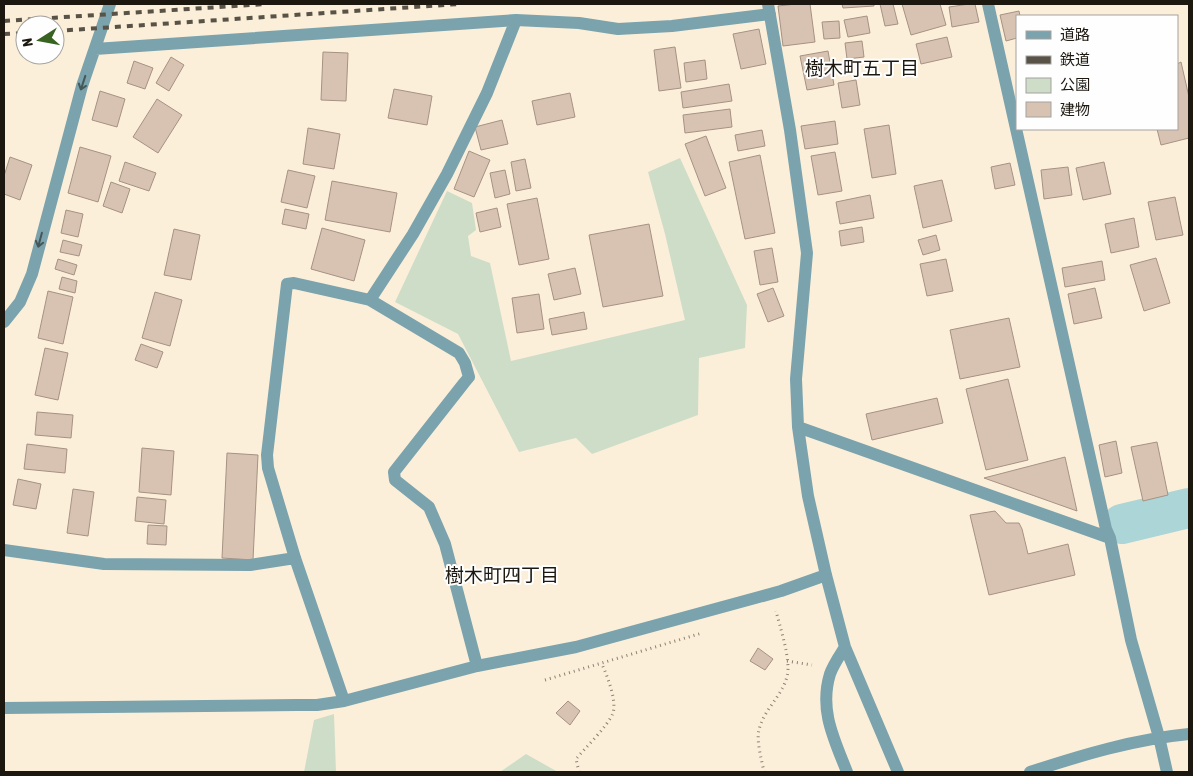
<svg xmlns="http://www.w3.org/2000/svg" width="1193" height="776" viewBox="0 0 1193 776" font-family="'Asap Condensed','Noto Sans JP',sans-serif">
  <rect width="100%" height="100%" fill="#fcefd9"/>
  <path fill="#ceddc8" d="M680,158L747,305L745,348L699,358L698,415L592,454L576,438L519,452L458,334L395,302L447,191L472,203L476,230L468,236L471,256L490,263L511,361L685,320L665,234L648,172Z
    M334,714L336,772H304L314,720Z
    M526,754L558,772H500Z"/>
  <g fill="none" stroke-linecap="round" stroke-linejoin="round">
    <path stroke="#acd5d7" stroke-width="40" d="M1122,524L1189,508"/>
  </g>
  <path fill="#d8c3b3" stroke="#a69283" d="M796,4H810L815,42L783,46L778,6Z
    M842,4H874V6L843,8Z
    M880,4H893L898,24L885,26Z
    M902,4H940L946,25L911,35Z
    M969,4H975L979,22L952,27L949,7Z
    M1019,11L1020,16H1017V38L1006,41L1000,15Z
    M867,16L870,33L848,37L844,20Z
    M839,21L840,38L824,39L822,22Z
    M759,29L766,64L741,69L733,34Z
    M947,37L952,57L921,64L916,44Z
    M862,41L864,57L847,59L845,43Z
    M675,47L681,88L659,91L654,50Z
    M828,51L834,85L807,90L800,56Z
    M323,52L348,53L346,101L321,100Z
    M171,57L184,65L169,91L156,83Z
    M705,60L707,79L686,82L684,63Z
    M134,61L153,68L145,89L127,83Z
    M1181,62L1189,97V138L1161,145L1157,129H1177V64Z
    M856,80L860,105L842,108L838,83Z
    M729,84L732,101L683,108L681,92Z
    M394,89L432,96L427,125L388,118Z
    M100,91L125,99L117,127L92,120Z
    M570,93L575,117L537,125L532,101Z
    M157,99L182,115L158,153L133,137Z
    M730,109L732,127L685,133L683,115Z
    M502,120L508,144L481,150L475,127Z
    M835,121L838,144L805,149L801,126Z
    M889,125L896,174L872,178L864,129Z
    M308,128L340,134L334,169L303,164Z
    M762,130L765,146L738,151L735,135Z
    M706,136L726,188L705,196L685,144Z
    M80,147L111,156L98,202L68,193Z
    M469,151L490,160L474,197L454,189Z
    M835,152L842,191L818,195L811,156Z
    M760,155L775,233L745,239L729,162Z
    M10,157L32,165L20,200L4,194V176Z
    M525,159L531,188L516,191L511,162Z
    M125,162L156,173L149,191L119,181Z
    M1104,162L1111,194L1083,200L1076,168Z
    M1010,163L1015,185L995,189L991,167Z
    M1068,167L1072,195L1044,199L1041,170Z
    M288,170L315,176L307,208L281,202Z
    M505,170L510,194L495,198L490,173Z
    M942,180L952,221L923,228L914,186Z
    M332,181L397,193L390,232L325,220Z
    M111,182L130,189L122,213L103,206Z
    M870,195L874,218L840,224L836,202Z
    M1175,197L1183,235L1156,240L1148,202Z
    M537,198L549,259L519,265L507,204Z
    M497,208L501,227L480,232L476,213Z
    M285,209L309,214L306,229L282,224Z
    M66,210L83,214L78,237L61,233Z
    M1134,218L1139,247L1111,253L1105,224Z
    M649,224L663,296L603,307L589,235Z
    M862,227L864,242L841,246L839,231Z
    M322,228L365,240L354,281L311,269Z
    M174,229L200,235L191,280L164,275Z
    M936,235L940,250L923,255L918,240Z
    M63,240L82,245L79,256L60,252Z
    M772,248L778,282L760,285L754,251Z
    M1156,258L1170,303L1144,311L1130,265Z
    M58,259L77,265L74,275L55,269Z
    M946,259L953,291L927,296L920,264Z
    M1102,261L1105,280L1065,287L1062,268Z
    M575,268L581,294L554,300L548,274Z
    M62,277L77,281L75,293L59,289Z
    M773,288L784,316L768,322L757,294Z
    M1095,288L1102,318L1074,324L1068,294Z
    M48,291L73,297L63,344L38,338Z
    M155,292L182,300L170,346L142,338Z
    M539,294L544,329L517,333L512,298Z
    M584,312L587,329L552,335L549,319Z
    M1009,318L1020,367L960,379L950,330Z
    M141,344L163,352L157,368L135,360Z
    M45,348L68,353L58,400L35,395Z
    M1008,379L1028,460L986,470L966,389Z
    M937,398L943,423L872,440L866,414Z
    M37,412L73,415L71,438L35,435Z
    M1116,441L1122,473L1105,477L1099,445Z
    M1157,442L1168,495L1143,501L1131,447Z
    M27,444L67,449L65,473L24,469Z
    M142,448L174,451L171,495L139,492Z
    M227,453L258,455L253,560L222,558Z
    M1065,457L1077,511L984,478Z
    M18,479L41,484L36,509L13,505Z
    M73,489L94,492L88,536L67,533Z
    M137,497L166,500L164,524L135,521Z
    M995,511L1006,523H1019L1022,529L1028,554L1068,544L1075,575L989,595L970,515Z
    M148,525L167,526L166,545L147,544Z
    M758,648L773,659L765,670L750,661Z
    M568,701L580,711L570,725L556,713Z"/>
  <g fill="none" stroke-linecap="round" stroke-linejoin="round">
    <path stroke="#8a8273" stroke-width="3" stroke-dasharray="1 4" stroke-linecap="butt" d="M787,661L812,665
      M545,680L702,633
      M579,772L576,759C585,748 608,726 613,713C617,700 607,676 602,664
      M764,772C762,761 756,741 759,730C764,707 788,692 788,668C788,651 780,627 776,611"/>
    <path stroke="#7aa3ad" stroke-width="12" d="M768,4L790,130L807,253L796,379L798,427L808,496L826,575L845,647L898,772
      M988,4L1106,529L1110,538L1131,640L1159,737L1167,772
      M95,49L516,20L579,23L618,29L672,26L770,14
      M370,300L413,234L447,174L487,93L516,20
      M4,322L20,302L32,274L82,86L110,4
      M798,427L1110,538
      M4,550L104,564L250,565L295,558
      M845,647C840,655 833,665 830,674C819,710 834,739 847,772
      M344,701L295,558L268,468L267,455L287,284L294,283L370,300L459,353L465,363L469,377L464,383L394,472L395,480L429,507L445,544L477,666
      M4,708L297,705H317L344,701L477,666L576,647L781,591L826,575
      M1030,772C1082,755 1135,739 1189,734"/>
    <path stroke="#595246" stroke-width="4" stroke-dasharray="6 6" stroke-linecap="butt" d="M4,21L266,4
      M55,31L459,4
      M4,34L25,33"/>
  </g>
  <defs><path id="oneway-shaft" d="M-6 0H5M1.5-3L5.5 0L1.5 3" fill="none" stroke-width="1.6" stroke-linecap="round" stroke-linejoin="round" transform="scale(1.25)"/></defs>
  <g stroke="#465757">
    <use href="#oneway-shaft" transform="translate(83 83) rotate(108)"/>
    <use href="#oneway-shaft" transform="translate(40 240) rotate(105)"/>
  </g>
  <g text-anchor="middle" stroke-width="4" stroke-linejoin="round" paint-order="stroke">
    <g font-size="19" fill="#1c1810" stroke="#fefefe">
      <text x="862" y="75">樹木町五丁目</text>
      <text x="502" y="582">樹木町四丁目</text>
    </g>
  </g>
  <rect width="1193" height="776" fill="none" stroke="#1c1810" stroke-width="10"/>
  <rect x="1016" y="15" width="162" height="115" fill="#fefefe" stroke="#a4a29f"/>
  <rect x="1026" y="31" width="25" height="8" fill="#7aa3ad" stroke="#a4a29f"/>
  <text x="1060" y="40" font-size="15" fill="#1c1810">道路</text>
  <rect x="1026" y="56" width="25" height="8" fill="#595246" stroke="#a4a29f"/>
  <text x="1060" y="65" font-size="15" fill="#1c1810">鉄道</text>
  <rect x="1026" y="78" width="25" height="15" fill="#ceddc8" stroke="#a4a29f"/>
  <text x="1060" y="90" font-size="15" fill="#1c1810">公園</text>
  <rect x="1026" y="102" width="25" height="15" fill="#d8c3b3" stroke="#a4a29f"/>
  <text x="1060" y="115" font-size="15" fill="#1c1810">建物</text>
  <g transform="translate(40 40) rotate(259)"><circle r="24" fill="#fefefe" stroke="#a4a29f"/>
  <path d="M0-4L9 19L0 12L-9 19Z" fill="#386320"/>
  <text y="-8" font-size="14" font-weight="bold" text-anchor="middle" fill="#1c1810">N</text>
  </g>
</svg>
